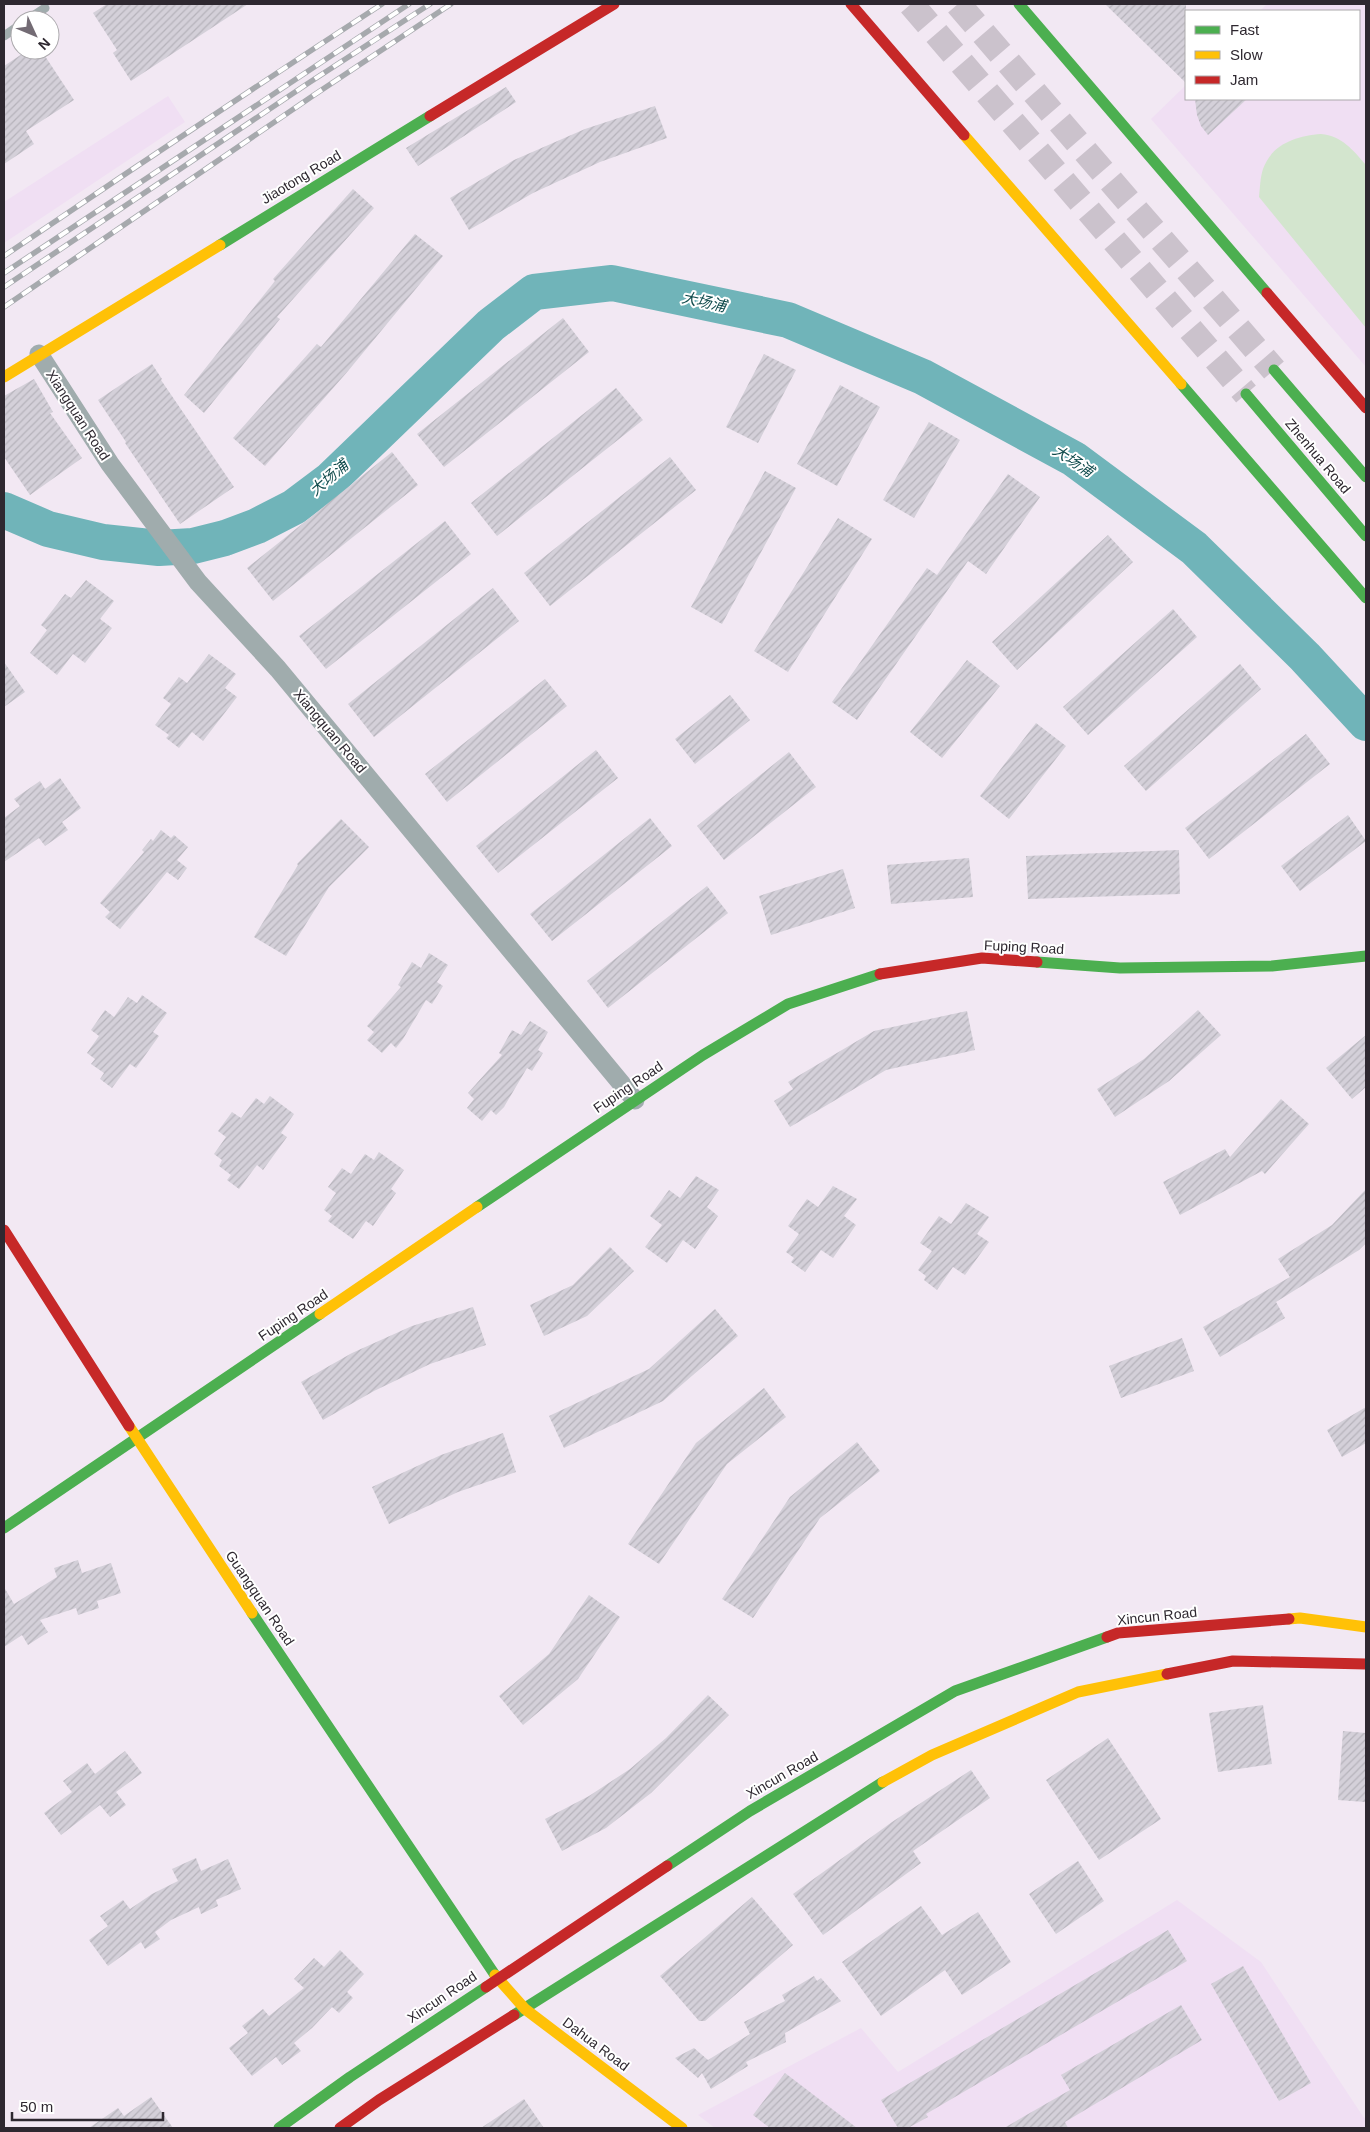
<svg xmlns="http://www.w3.org/2000/svg" width="1370" height="2132" viewBox="0 0 1370 2132" font-family="Arial,'Noto Sans SC',sans-serif">
  <defs>
    <pattern id="building-hatch" width="6" height="6" patternUnits="userSpaceOnUse" patternTransform="scale(1.25)"><rect width="6" height="6" fill="#d4d0d9"/><path d="M-1 1l2-2M0 6l6-6M5 7l2-2" fill="none" stroke="#b6b3bb"/></pattern>
  </defs>
  <rect width="100%" height="100%" fill="#f2e8f3"/>
  <path fill="#f0dff3" d="M1267,4H1366V367L1151,119L1186,85V99H1359V11H1260Z
    M168,96L185,122L4,243V202Z
    M1177,1900L1261,1962L1364,2118L1366,2117V2128H715L698,2115L861,2028L898,2072Z"/>
  <path fill="#d3e5ce" d="M1321,134C1342,136 1353,150 1366,165V328L1259,197C1260,189 1260,178 1263,169C1272,144 1296,136 1321,134Z"/>
  <g fill="none" stroke-linecap="round" stroke-linejoin="round">
    <path stroke="#70b4b9" stroke-width="36" d="M4,510L48,529L103,542L159,548L193,546L225,538L257,526L294,507L330,480L491,325L534,292L612,283L788,320L923,377L1074,459L1194,548L1305,657L1366,723"/>
  </g>
  <path fill="url(#building-hatch)" d="M107,4H248L131,81L113,53L117,50L93,13Z
    M1105,4H1186V83Z
    M28,50H41L74,100L26,131L34,144L4,164V66Z
    M506,87L516,102L418,166L406,148Z
    M1195,99H1247L1208,135L1201,126L1197,115Z
    M655,106L667,138L600,162L533,193L469,230L450,198L514,160L585,129Z
    M353,189L374,208L277,317L280,319L204,413L184,395L275,281L273,279Z
    M415,234L443,256L348,371L265,466L233,438L317,344L321,347Z
    M563,318L589,352L444,467L417,434Z
    M764,354L796,370L758,443L726,427Z
    M152,364L162,379L161,380L234,487L180,524L125,443L126,442L98,400Z
    M34,379L53,412L50,413L82,458L30,495L4,457V396Z
    M840,385L880,407L837,486L797,464Z
    M616,388L643,420L497,536L471,503Z
    M929,422L960,440L914,518L883,500Z
    M392,452L418,485L273,601L247,568Z
    M670,457L696,490L550,606L524,573Z
    M765,471L796,488L722,624L691,607Z
    M1008,474L1040,497L986,574L968,561L857,720L832,702L927,568L937,575Z
    M838,518L872,539L788,672L754,651Z
    M445,521L471,554L326,669L299,636Z
    M1108,535L1133,562L1017,670L992,642Z
    M86,580L114,601L100,619L112,628L85,663L73,654L57,675L30,653L47,630L41,625L65,594L71,598Z
    M493,588L519,621L374,737L348,704Z
    M1173,609L1197,637L1088,735L1063,707Z
    M209,654L236,674L225,688L237,697L203,741L192,732L179,748L166,738L169,735L155,725L171,704L163,698L179,677L187,683Z
    M967,660L1000,686L942,758L910,732Z
    M4,662L25,692L4,707Z
    M1240,664L1261,689L1146,791L1124,766Z
    M545,679L567,706L447,802L425,774Z
    M730,695L750,720L695,764L675,739Z
    M1036,723L1066,746L1009,819L980,796Z
    M1306,734L1330,764L1209,859L1185,828Z
    M596,750L618,778L498,873L476,846Z
    M789,752L816,787L724,860L697,826Z
    M60,778L81,808L62,822L68,830L45,846L39,838L4,862V818L20,806L14,799L40,781L45,789Z
    M1348,815L1366,841L1300,891L1281,866Z
    M650,818L672,846L552,941L530,914Z
    M341,819L369,847L329,887L286,956L254,937L298,865L297,864Z
    M161,830L171,838L174,835L188,847L177,860L187,868L178,880L167,872L120,929L105,917L110,912L100,903L144,852L142,850L151,839L153,841Z
    M1179,850L1180,894L1028,899L1026,856Z
    M969,858L973,897L891,904L887,865Z
    M843,869L855,908L771,935L759,896Z
    M707,886L728,913L608,1008L587,981Z
    M429,953L448,965L437,982L443,986L432,1004L426,1000L403,1039L396,1048L391,1043L382,1053L367,1040L374,1032L367,1026L401,987L398,985L412,962L421,968Z
    M142,995L167,1013L153,1032L159,1036L136,1068L130,1064L112,1088L100,1079L104,1073L91,1064L95,1059L87,1053L99,1036L91,1030L105,1010L114,1017L128,997L137,1003Z
    M1198,1010L1221,1035L1169,1081L1115,1117L1097,1089L1144,1059Z
    M967,1011L975,1050L886,1070L790,1127L774,1101L793,1089L788,1082L874,1031Z
    M530,1021L548,1032L538,1050L543,1053L532,1071L527,1068L504,1107L496,1115L491,1110L482,1121L467,1108L474,1099L468,1093L502,1055L499,1053L512,1030L521,1035Z
    M1366,1035V1087L1352,1099L1326,1068Z
    M270,1096L294,1114L281,1133L287,1137L263,1170L257,1165L239,1189L227,1180L231,1175L219,1166L222,1160L214,1154L226,1137L218,1131L232,1112L241,1118L256,1098L264,1104Z
    M1281,1099L1309,1124L1265,1174L1262,1171L1180,1215L1163,1182L1225,1149L1230,1157Z
    M379,1152L404,1170L391,1189L396,1193L373,1226L366,1221L353,1239L328,1221L332,1216L324,1210L336,1193L328,1187L342,1168L351,1174L365,1154L374,1160Z
    M696,1176L719,1190L707,1207L718,1216L695,1249L683,1240L667,1263L645,1247L662,1225L650,1216L669,1190L680,1198Z
    M833,1186L857,1199L844,1216L856,1225L833,1258L821,1250L805,1272L791,1262L794,1258L786,1252L799,1234L788,1226L807,1199L818,1207Z
    M1366,1189V1243L1359,1250L1276,1302L1285,1318L1220,1357L1203,1327L1290,1277L1278,1259L1332,1225Z
    M966,1203L989,1217L977,1234L989,1242L965,1275L953,1267L937,1290L924,1280L926,1276L918,1270L932,1251L920,1243L939,1216L951,1224Z
    M610,1247L634,1271L587,1316L544,1336L530,1305L573,1285Z
    M473,1307L486,1345L430,1364L374,1391L323,1420L301,1382L352,1353L412,1326Z
    M715,1309L738,1336L663,1401L564,1448L549,1416L649,1369Z
    M1182,1338L1194,1371L1121,1398L1109,1366Z
    M764,1388L786,1417L727,1464L659,1564L628,1544L696,1443Z
    M1366,1407V1443L1342,1457L1327,1430Z
    M503,1433L516,1472L458,1492L389,1524L372,1487L441,1455Z
    M857,1442L880,1471L820,1518L753,1618L722,1599L790,1497Z
    M78,1560L82,1573L111,1563L121,1593L97,1601L99,1608L78,1615L76,1608L40,1620L48,1632L28,1645L22,1635L4,1647V1587L14,1604L57,1577L54,1568Z
    M589,1595L620,1617L578,1679L523,1725L499,1696L549,1654Z
    M708,1695L729,1715L651,1793L606,1828L562,1851L545,1819L589,1796L630,1769L666,1738Z
    M1263,1705L1272,1764L1218,1772L1209,1713Z
    M1343,1731L1366,1733L1365,1802L1338,1800Z
    M1108,1738L1161,1819L1099,1860L1046,1780Z
    M125,1751L142,1773L116,1792L126,1805L110,1817L100,1805L61,1835L44,1813L72,1792L63,1781L87,1763L95,1774Z
    M971,1770L990,1798L913,1851L921,1863L823,1935L793,1894L892,1822Z
    M196,1858L201,1871L228,1859L241,1889L216,1900L218,1906L201,1914L199,1907L171,1920L155,1932L160,1939L145,1949L141,1942L108,1966L89,1940L108,1926L100,1916L123,1900L130,1909L152,1894L178,1881L172,1869Z
    M1078,1861L1104,1901L1056,1934L1029,1894Z
    M752,1897L793,1945L705,2021H699L660,1976Z
    M921,1906L942,1935L978,1912L1011,1962L962,1995L945,1970L881,2016L842,1962Z
    M1168,1930L1187,1961L926,2114L928,2117L908,2128H898L881,2100Z
    M340,1950L364,1974L347,1992L353,1998L339,2013L332,2007L312,2028L294,2043L301,2051L282,2065L276,2057L252,2076L229,2048L248,2033L242,2026L263,2009L269,2016L304,1988L294,1979L314,1958L324,1967Z
    M1243,1966L1311,2083L1279,2101L1211,1984Z
    M814,1976L817,1981L821,1978L841,2001L785,2033L786,2042L746,2062L748,2066L711,2089L702,2073L698,2078L675,2058L694,2048L708,2060L750,2034L744,2022L785,2001L782,1995Z
    M1181,2005L1202,2040L1065,2122L1068,2128H1004L1070,2090L1061,2075Z
    M785,2073L857,2128H770L753,2115Z
    M151,2097L173,2128H89L118,2108L124,2116Z
    M524,2099L544,2128H481Z"/>
  <g fill="none" stroke-linecap="round" stroke-linejoin="round">
    <path stroke="#cbc2cc" stroke-width="26" stroke-dasharray="26 13" stroke-linecap="butt" d="M911,4L1246,394
      M958,4L1274,370"/>
    <path stroke="#a0acad" stroke-width="9" d="M27,20L45,8
      M4,36L20,25"/>
    <path stroke="#a0acad" stroke-width="19" d="M39,354L110,464L198,582L278,669L635,1100"/>
    <path stroke="#4caf50" stroke-width="11" d="M1019,4L1267,293
      M220,245L430,116
      M1274,370L1366,477
      M1181,384L1366,598
      M1246,394L1366,536
      M1037,962L1120,968L1272,966L1366,956
      M477,1207L703,1055L788,1004L880,974
      M4,1528L320,1314
      M252,1613L495,1975
      M667,1866L750,1811L955,1691L1107,1637
      M514,2015L883,1782
      M279,2128L350,2077L486,1987"/>
    <path stroke="#ffc107" stroke-width="11" d="M964,135L1181,384
      M4,377L220,245
      M320,1314L477,1207
      M129,1426L252,1613
      M1289,1619L1300,1618L1366,1627
      M883,1782L932,1755L1078,1692L1167,1674
      M495,1975L525,2009L682,2128"/>
    <path stroke="#c62828" stroke-width="11" d="M851,4L964,135
      M430,116L614,4
      M1267,293L1366,408
      M880,974L982,958L1037,962
      M4,1230L129,1426
      M1107,1637L1118,1633L1289,1619
      M1167,1674L1233,1661L1366,1664
      M486,1987L667,1866
      M340,2128L379,2100L514,2015"/>
    <defs>
      <path id="rail" d="M4,256C129,171 255,87 382,4
        M4,273L409,4
        M4,287L307,84L430,4
        M4,307L314,95L451,4"/>
    </defs>
    <use href="#rail" stroke="#a6a9ad" stroke-width="5.5"/>
    <use href="#rail" stroke="#fff" stroke-width="4" stroke-dasharray="11" stroke-linecap="butt"/>
  </g>
  <g text-anchor="middle" stroke-width="4" stroke-linejoin="round" paint-order="stroke">
    <g font-size="14" fill="#2e2830" stroke="#fff">
      <text transform="translate(301 177) rotate(-31)" y="5">Jiaotong Road</text>
      <text transform="translate(78 415) rotate(57)" y="5">Xiangquan Road</text>
      <text transform="translate(1318 456) rotate(50)" y="5">Zhenhua Road</text>
      <text transform="translate(330 731) rotate(50)" y="5">Xiangquan Road</text>
      <text transform="translate(1024 947) rotate(3)" y="5">Fuping Road</text>
      <text transform="translate(628 1087) rotate(-34)" y="5">Fuping Road</text>
      <text transform="translate(293 1315) rotate(-34)" y="5">Fuping Road</text>
      <text transform="translate(260 1598) rotate(56)" y="5">Guangquan Road</text>
      <text transform="translate(1157 1616) rotate(-6)" y="5">Xincun Road</text>
      <text transform="translate(782 1775) rotate(-30)" y="5">Xincun Road</text>
      <text transform="translate(442 1997) rotate(-34)" y="5">Xincun Road</text>
      <text transform="translate(596 2044) rotate(37)" y="5">Dahua Road</text>
    </g>
    <g font-size="15" font-style="italic" fill="#104b4c" stroke="#fff">
      <text transform="translate(704 302) rotate(12)" y="5">大场浦</text>
      <text transform="translate(1073 461) rotate(33)" y="5">大场浦</text>
      <text transform="translate(329 478) rotate(-41)" y="5">大场浦</text>
    </g>
  </g>
  <rect width="1370" height="2132" fill="none" stroke="#2e2830" stroke-width="10"/>
  <rect x="1185" y="10" width="175" height="90" fill="#ffffff" stroke="#aba9ac"/>
  <rect x="1195" y="26" width="25" height="8" fill="#4caf50" stroke="#aba9ac"/>
  <text x="1230" y="35" font-size="15" fill="#2e2830">Fast</text>
  <rect x="1195" y="51" width="25" height="8" fill="#ffc107" stroke="#aba9ac"/>
  <text x="1230" y="60" font-size="15" fill="#2e2830">Slow</text>
  <rect x="1195" y="76" width="25" height="8" fill="#c62828" stroke="#aba9ac"/>
  <text x="1230" y="85" font-size="15" fill="#2e2830">Jam</text>
  <g transform="translate(35 35) rotate(134)"><circle r="24" fill="#ffffff" stroke="#aba9ac"/>
  <path d="M0-4L9 19L0 12L-9 19Z" fill="#736b74"/>
  <text y="-8" font-size="14" font-weight="bold" text-anchor="middle" fill="#2e2830">N</text>
  </g>
  <path d="M12 2112v8h151v-8" fill="none" stroke="#2e2830" stroke-width="2.5"/>
  <text x="20" y="2112" font-size="15" fill="#2e2830" stroke="#ffffff" stroke-width="4" paint-order="stroke">50 m</text>
</svg>
